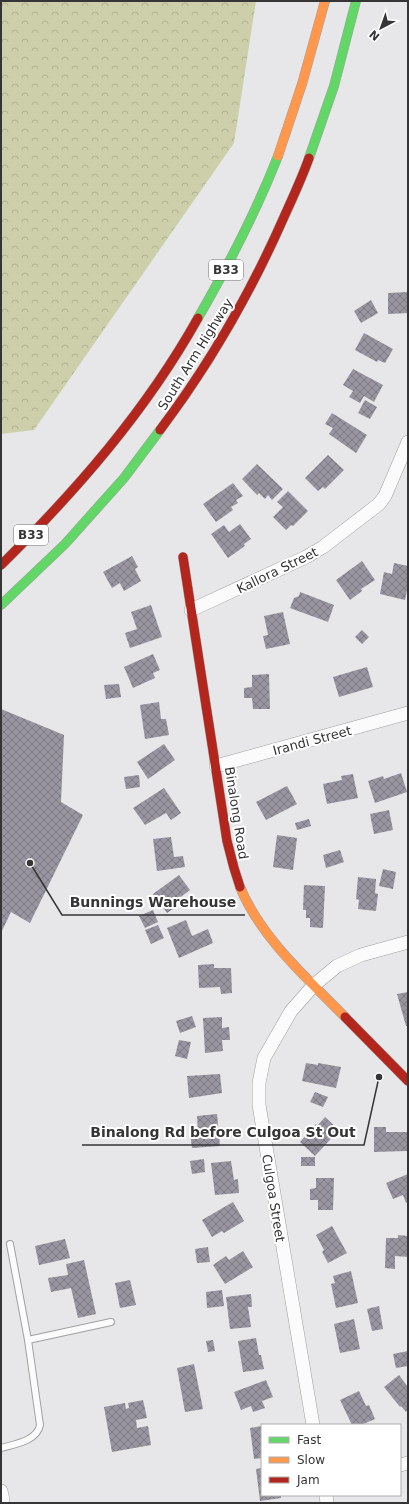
<svg xmlns="http://www.w3.org/2000/svg" width="409" height="1504" viewBox="0 0 409 1504" font-family="'DejaVu Sans',sans-serif">
  <defs>
    <pattern id="forest-crowns" width="20" height="18" patternUnits="userSpaceOnUse"><rect width="20" height="18" fill="#cdcfaa"/><path d="M2 6a3 3 0 1 1 6 0M12 15a3 3 0 1 1 6 0" fill="none" stroke="#b1b293"/></pattern>
    <pattern id="building-cross-hatch" width="8" height="8" patternUnits="userSpaceOnUse"><rect width="8" height="8" fill="#9895a0"/><path d="M0 0l8 8M0 8l8-8" fill="none" stroke="#7d7a83"/></pattern>
  </defs>
  <rect width="100%" height="100%" fill="#e7e7e9"/>
  <path fill="url(#forest-crowns)" d="M1,1H256L234,143L34,430L1,434Z"/>
  <path fill="url(#building-cross-hatch)" d="M408,292V313L388,314V293Z
    M371,300L378,313L361,323L354,311Z
    M364,333L393,349L385,363L378,360L377,362L355,350Z
    M353,369L383,385L374,402L364,396L360,403L349,397L353,391L343,385Z
    M365,400L377,407L370,419L358,413Z
    M332,413L367,435L356,453L329,434L333,428L325,424Z
    M328,455L344,470L325,489L323,487L318,491L305,478Z
    M257,464L283,489L272,500L268,495L265,499L259,493L257,495L242,479Z
    M233,483L243,496L236,500L238,503L231,507L233,510L216,522L203,504Z
    M288,491L308,511L293,526L291,525L286,530L273,517L283,507L277,502Z
    M240,524L251,539L244,544L245,546L228,558L211,534L224,525L229,532Z
    M132,556L138,567L135,569L141,581L124,591L120,583L112,588L103,572Z
    M362,561L375,580L361,589L362,591L350,600L336,580Z
    M394,563L408,566V585L405,600L380,594L384,572L392,574Z
    M300,592L334,605L328,622L290,608L294,598L299,596Z
    M151,605L162,637L130,648L125,633L137,629L131,612Z
    M283,612L290,644L266,649L263,636L268,635L264,616Z
    M362,630L369,637L362,644L355,637Z
    M153,654L160,670L153,673L155,678L133,688L124,667Z
    M367,667L373,687L339,697L333,677Z
    M269,674L270,709H253L252,698H244V688L252,687V675Z
    M119,684L121,697L106,699L104,685Z
    M159,702L161,719H166L169,735L145,739L140,705Z
    M1,709L64,735L61,802L83,815L30,923L11,912L1,933Z
    M164,744L175,760L148,779L137,762Z
    M401,773L407,792L375,803L368,781L383,776L384,779Z
    M353,774L358,798L327,804L323,784L342,780L341,776Z
    M139,775L140,787L126,789L124,777Z
    M287,786L297,804L266,820L256,802Z
    M164,788L181,813L171,820L166,813L145,825L133,808Z
    M389,810L393,830L374,834L370,814Z
    M309,819L311,826L297,830L295,823Z
    M277,835L297,838L293,870L273,867Z
    M171,837L174,857L183,856L185,867L157,871L153,839Z
    M340,850L344,862L326,868L323,855Z
    M383,869L396,872L393,889L379,886Z
    M179,875L190,890L174,902L177,906L167,913L153,894Z
    M358,877L376,879L375,893L378,894L376,911L358,909L359,900L356,899Z
    M304,885L325,886L323,928L310,927V918H306V910H303Z
    M153,910L158,922L145,928L139,916Z
    M186,920L192,936L208,929L213,943L179,958L167,928Z
    M158,925L164,938L151,944L145,930Z
    M214,964V968H231L232,993L221,994L220,987L199,988L198,965Z
    M408,992V1026H406L397,994Z
    M192,1016L196,1027L180,1033L176,1021Z
    M222,1017V1028L229,1027L230,1040H222L223,1051L205,1053L203,1018Z
    M179,1040L191,1042L187,1059L175,1056Z
    M306,1063L318,1065V1063L341,1067L336,1088L302,1081Z
    M220,1074L222,1093L189,1098L187,1076Z
    M315,1092L328,1097L323,1107L310,1102Z
    M217,1114L220,1146L192,1148L190,1133L198,1132L197,1116Z
    M325,1117L339,1130L315,1156L300,1142L316,1124L317,1126Z
    M374,1127H386V1132H407V1151L374,1152Z
    M301,1157H315V1166H301Z
    M204,1159L205,1172L192,1174L190,1161Z
    M231,1161L234,1180L238,1179L239,1193L215,1195L211,1163Z
    M408,1174V1202L406,1203L403,1195L393,1199L386,1183Z
    M316,1178H334L333,1210H318V1200H310V1189L316,1188Z
    M233,1202L244,1221L224,1233L222,1231L212,1237L202,1220Z
    M332,1226L347,1253L328,1263L322,1252L324,1250L316,1235Z
    M398,1235L408,1236V1257L395,1256V1269L385,1268L386,1238H398Z
    M65,1239L70,1258L39,1265L35,1246Z
    M208,1247L210,1262L197,1263L195,1249Z
    M243,1251L253,1267L225,1284L213,1265L226,1256L229,1260Z
    M84,1260L96,1314L78,1318L71,1288L51,1292L48,1278L68,1275L66,1264Z
    M351,1271L358,1303L336,1308L331,1284L335,1283L333,1276Z
    M130,1280L136,1305L120,1308L115,1283Z
    M222,1290L224,1306L207,1308L206,1292Z
    M251,1294L252,1307H248L251,1327L230,1329L226,1297Z
    M379,1306L383,1329L372,1331L367,1309Z
    M354,1319L360,1349L340,1353L334,1324Z
    M256,1338L259,1355H261L264,1369L243,1372L238,1341Z
    M213,1340L215,1351L208,1352L206,1341Z
    M408,1351V1366L396,1368L393,1354Z
    M194,1364L203,1409L185,1412L177,1368Z
    M399,1375L408,1387V1410L406,1412L401,1406L400,1407L384,1387Z
    M266,1380L273,1397L262,1401L265,1408L253,1412L251,1406L241,1410L234,1392Z
    M359,1391L366,1406L369,1405L375,1419L361,1425H352L340,1400Z
    M143,1400L147,1418L136,1420L137,1428L148,1426L151,1445L112,1452L104,1407L125,1403L126,1409L129,1408L128,1403Z
    M262,1426V1458L254,1459L250,1428Z
    M262,1468V1495H281V1498L260,1501L256,1469Z"/>
  <g fill="none" stroke-linecap="round" stroke-linejoin="round">
    <defs>
      <path id="lane" d="M28,1340L111,1322
        M1,1448C15,1444 37,1441 40,1425L28,1340L10,1244"/>
      <path id="street" d="M191,610L306,557L323,547L379,504L385,496L408,442
        M216,766L408,713
        M313,1425L259,1105V1083L264,1058L291,1011L314,985L337,966L361,955L408,942
        M400,1465L408,1463
        M1,1491L3,1500L1,1502
        M326,1495L327,1503"/>
      <path id="fast" d="M309,158L334,86L356,1
        M198,318C228,266 256,212 278,156
        M1,605L65,544L124,478L160,430"/>
      <path id="slow" d="M278,156L302,84L325,1
        M240,887C261,938 307,978 345,1017"/>
      <path id="jam" d="M160,430C209,365 251,292 284,217C293,197 302,178 309,158
        M183,557L227,841L234,868L240,887
        M1,565C76,491 146,411 198,318
        M345,1017L408,1081"/>
    </defs>
    <use href="#lane" stroke="#a0a0a1" stroke-width="8"/>
    <use href="#street" stroke="#a0a0a1" stroke-width="14"/>
    <use href="#fast" stroke="#a0a0a1" stroke-width="10"/>
    <use href="#slow" stroke="#a0a0a1" stroke-width="10"/>
    <use href="#jam" stroke="#a0a0a1" stroke-width="10"/>
    <use href="#lane" stroke="#fbfbfc" stroke-width="6"/>
    <use href="#street" stroke="#fbfbfc" stroke-width="13"/>
    <use href="#fast" stroke="#63d668" stroke-width="9"/>
    <use href="#slow" stroke="#ff974d" stroke-width="9"/>
    <use href="#jam" stroke="#b3261e" stroke-width="9"/>
  </g>
  <g text-anchor="middle" stroke-width="4" stroke-linejoin="round" paint-order="stroke">
    <g fill="#fff" stroke="#727272" stroke-width="1">
      <rect x="209" y="260" width="34" height="20" rx="3"/>
      <rect x="14" y="525" width="34" height="20" rx="3"/>
    </g>
    <g font-size="12" font-weight="bold" fill="#353536">
      <text x="226" y="274">B33</text>
      <text x="31" y="539">B33</text>
    </g>
    <g font-size="13" fill="#353536" stroke="#fff">
      <text transform="translate(195 354) rotate(-58)" y="5">South Arm Highway</text>
      <text transform="translate(277 570) rotate(-26)" y="5">Kallora Street</text>
      <text transform="translate(312 740) rotate(-15)" y="5">Irandi Street</text>
      <text transform="translate(237 813) rotate(81)" y="5">Binalong Road</text>
      <text transform="translate(274 1198) rotate(81)" y="5">Culgoa Street</text>
    </g>
  </g>
  <path fill="none" stroke="#353536" stroke-width="1.5" d="M30 863L62 915H245M379 1077L364 1145H82"/>
  <g fill="#353536" stroke="#fff" stroke-width="1.5">
    <circle cx="30" cy="863" r="4"/>
    <circle cx="379" cy="1077" r="4"/>
  </g>
  <g font-size="14" text-anchor="middle" font-weight="bold" fill="#353536" stroke="#fff" stroke-width="4" stroke-linejoin="round" paint-order="stroke">
    <text x="153" y="907">Bunnings Warehouse</text>
    <text x="223" y="1137">Binalong Rd before Culgoa St Out</text>
  </g>
  <rect width="409" height="1504" fill="none" stroke="#353536" stroke-width="4"/>
  <rect x="261" y="1424" width="140" height="72" fill="#ffffff" stroke="#aeaeaf"/>
  <rect x="269" y="1437" width="20" height="6" fill="#63d668" stroke="#aeaeaf"/>
  <text x="297" y="1444" font-size="12" fill="#353536">Fast</text>
  <rect x="269" y="1457" width="20" height="6" fill="#ff974d" stroke="#aeaeaf"/>
  <text x="297" y="1464" font-size="12" fill="#353536">Slow</text>
  <rect x="269" y="1477" width="20" height="6" fill="#b3261e" stroke="#aeaeaf"/>
  <text x="297" y="1484" font-size="12" fill="#353536">Jam</text>
  <g transform="translate(381 28) rotate(221)" stroke="#ffffff" stroke-width="3" paint-order="stroke">
  <path d="M0-3L7 15L0 10L-7 15Z" fill="#353536"/>
  <text y="-6" font-size="11" font-weight="bold" text-anchor="middle" fill="#353536">N</text>
  </g>
</svg>
